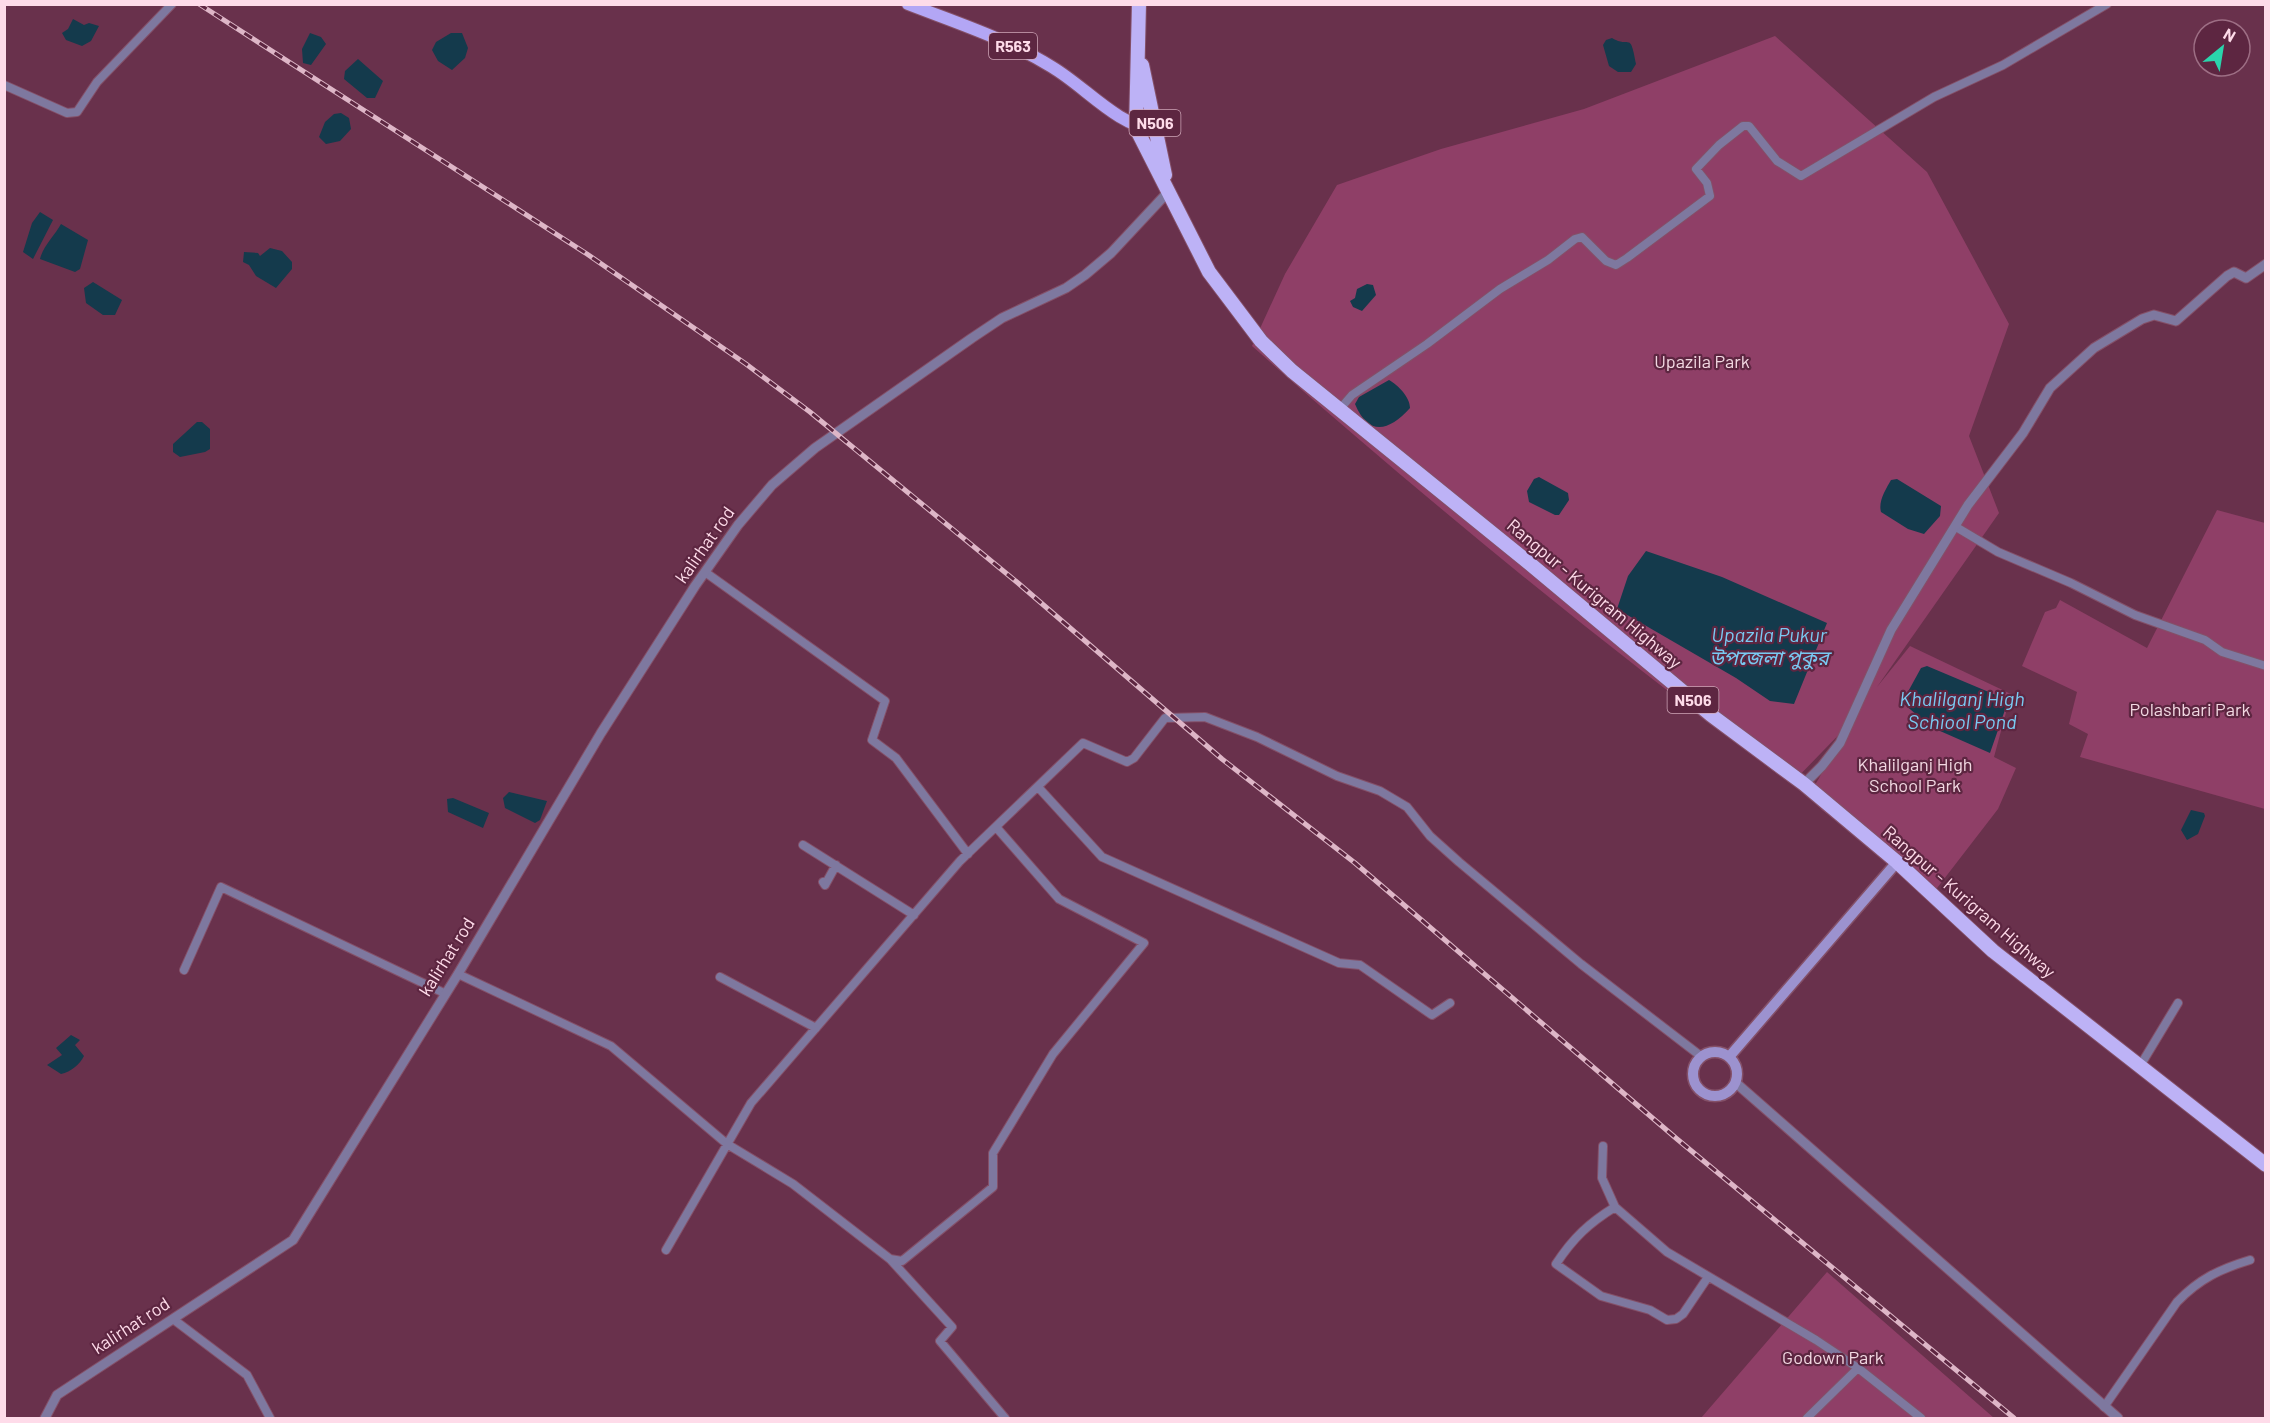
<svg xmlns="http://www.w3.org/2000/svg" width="2270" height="1423" viewBox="0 0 2270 1423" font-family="Barlow,'Noto Sans Bengali',sans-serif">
  <rect width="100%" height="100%" fill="#69314c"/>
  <path fill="#8f3f67" d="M1775,36L1927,172L2009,324L1969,436L1999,513L1877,687L1910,646L2011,694L1994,757L2016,768L1998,809L1934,892L1822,810L1809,795L1854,719L1791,784C1605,647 1425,499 1252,346L1285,274L1337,185L1441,149L1584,109Z
    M2217,510L2265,523V809L2080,757L2088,734L2069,724L2077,692L2022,666L2045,612L2056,608L2060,600L2147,648Z
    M1827,1272L1994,1418H1701Z"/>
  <path fill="#143a4c" d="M73,19L84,25L89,23L99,26L91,41L82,46L66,40L62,33L68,29Z
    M310,33L321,37L326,44L311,65L303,63L302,49Z
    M451,33H462L468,48L465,58L452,70L438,61L432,50L436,42Z
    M1612,38C1630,49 1630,30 1636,64L1631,72H1618L1609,66L1603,45L1606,40Z
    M358,59L383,81L375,98H367L344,79L345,71Z
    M341,113L349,118L351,129L340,141L326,144L319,137L325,122L334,114Z
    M40,212L53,220L33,259L23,252L32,223Z
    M61,224L88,240L80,269L75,272L40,259C43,246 55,235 61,224Z
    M270,248L282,251L292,262V269L276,288L256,276L249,265L243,262L244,252L258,253L260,256Z
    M93,282L122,300L115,315H103L86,303L84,288Z
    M1367,284L1373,285L1376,295L1362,311L1353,307L1350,301L1355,298L1357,289Z
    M1389,380C1398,385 1410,397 1410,408C1389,431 1369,437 1355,404L1359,397Z
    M197,422H202L210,429V449L205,452L180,457L173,452V444Z
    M1539,477L1568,493L1569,500L1559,515H1555L1529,502L1527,491L1534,479Z
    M1897,479L1941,506L1940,516L1924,534L1908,529L1881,512C1878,501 1886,489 1891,480Z
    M1646,551L1722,577L1827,623L1794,704L1770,701L1736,678L1617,609L1628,576Z
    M1927,666L2003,698L2006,707L1990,753L1931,727L1904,704V699L1921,668Z
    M509,792L547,801L540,820L535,823L505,808L503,798Z
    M453,798L489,813L483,828L448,812L447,799Z
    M2191,810L2204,813L2205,816L2198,834L2187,840L2181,830Z
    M71,1035L80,1040L75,1045L84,1056C80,1064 71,1072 61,1074L47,1065L62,1055L56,1048Z"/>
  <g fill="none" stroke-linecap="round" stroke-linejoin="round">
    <defs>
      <path id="minor" d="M4,85L67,113L77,112L97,82L172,4
        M1339,410L1352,395L1427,344L1500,289L1548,260L1575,239L1582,237L1606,261L1616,265L1627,258L1710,196L1707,183L1696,169L1719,145L1743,126H1749L1777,161L1801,176L1934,97L2003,65L2107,4
        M1956,527L1998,552L2071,583L2135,615L2205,640L2222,652L2266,666
        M705,572L885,701L872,740L896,758L968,854
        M1038,787L1102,857L1339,963L1360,965L1432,1015L1450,1003
        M803,845L914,915
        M823,882L825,885L836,865
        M184,970L221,887L444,993
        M458,974L611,1046L727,1144L793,1184L890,1259L902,1261L993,1187V1153L1053,1054L1144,943L1059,899L996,827
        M720,977L816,1028
        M2140,1066L2178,1003
        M1603,1146L1602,1178L1615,1207L1667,1252L1816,1340L1858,1368L1807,1418
        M1615,1207C1589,1223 1573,1238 1556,1264L1601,1296L1650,1310L1667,1320L1676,1319L1683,1314L1708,1277
        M666,1250L751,1103L960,861L1083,743L1127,762L1134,758L1165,718L1205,717L1257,737L1337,776L1380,791L1407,807L1430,836L1459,862L1581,964L1702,1057
        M890,1259L952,1327L940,1341L1005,1418
        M173,1319L247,1375L270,1418
        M1858,1368L1921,1418
        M2104,1407L2177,1302C2199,1279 2220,1269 2250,1260"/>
      <path id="tertiary" d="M1804,784L1822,766L1840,743L1891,630L1968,505L2023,433L2050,388L2094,348L2142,319L2154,315L2176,321L2227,276L2234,272L2246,278L2266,264
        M1736,1083L2118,1418
        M45,1418L57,1395L293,1240L458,974L601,733L695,586L738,525L772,485L815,448L972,338L1002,318L1066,288L1085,275L1111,253L1168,192"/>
      <path id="secondary" d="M1693 1074a22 22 0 1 1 44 0a22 22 0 1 1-44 0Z
        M1729,1057L1897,862"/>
      <path id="primary" d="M908,4C957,23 1007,39 1052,67C1087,88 1116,125 1157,131"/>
      <path id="trunk" d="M1139,4L1136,128L1209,272L1261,341L1292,371L1529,563L1711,715L1804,784L1897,862L1993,951L2266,1165
        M1142,65L1165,175"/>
    </defs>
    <use href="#minor" stroke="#845068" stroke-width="10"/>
    <use href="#tertiary" stroke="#845068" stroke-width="11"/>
    <use href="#secondary" stroke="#845068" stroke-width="13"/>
    <use href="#primary" stroke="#845068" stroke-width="14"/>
    <use href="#trunk" stroke="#845068" stroke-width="16"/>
    <use href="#minor" stroke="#7e789f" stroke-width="8"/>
    <use href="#tertiary" stroke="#7e789f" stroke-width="9"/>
    <use href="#secondary" stroke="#9c92cf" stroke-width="10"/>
    <use href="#primary" stroke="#b3a6f5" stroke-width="12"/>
    <use href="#trunk" stroke="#bdb2f6" stroke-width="14"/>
    <defs>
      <path id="rail" d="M199,4L587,254L746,364L810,412L1018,583L1222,759L1355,863L1677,1139L2014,1418"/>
    </defs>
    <use href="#rail" stroke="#deb6c7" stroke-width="5"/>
    <use href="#rail" stroke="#5d2641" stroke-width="3" stroke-dasharray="9" stroke-linecap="butt"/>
  </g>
  <g text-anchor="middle" stroke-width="4.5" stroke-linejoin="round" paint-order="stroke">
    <g fill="#5d2641" stroke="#cea5b7" stroke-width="1.5">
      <rect x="989" y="33" width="48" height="26" rx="4.5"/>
      <rect x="1129.5" y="110" width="51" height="26" rx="4.5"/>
      <rect x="1667.5" y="687" width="51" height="26" rx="4.5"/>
    </g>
    <g font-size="16" font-weight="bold" fill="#fedbe9">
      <text x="1013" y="52">R563</text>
      <text x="1155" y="129">N506</text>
      <text x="1693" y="706">N506</text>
    </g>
    <g font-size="18" fill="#f2d8e2" stroke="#5d2641">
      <text x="1702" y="368">Upazila Park</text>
      <text x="2190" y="716">Polashbari Park</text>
      <text x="1915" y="771">Khalilganj High<tspan x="1915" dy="21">School Park</tspan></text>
      <text x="1833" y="1364">Godown Park</text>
    </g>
    <g font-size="18" fill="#fedbe9" stroke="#5d2641">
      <text transform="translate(705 545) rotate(-55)" y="6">kalirhat rod</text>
      <text transform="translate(1594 594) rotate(40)" y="6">Rangpur - Kurigram Highway</text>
      <text transform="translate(1969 902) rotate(41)" y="6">Rangpur - Kurigram Highway</text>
      <text transform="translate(447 957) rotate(-58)" y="6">kalirhat rod</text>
      <text transform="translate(131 1326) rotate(-33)" y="6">kalirhat rod</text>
    </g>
    <g font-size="20" font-style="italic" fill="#79caf2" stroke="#5d2641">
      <text x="1769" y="642">Upazila Pukur<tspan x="1769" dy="23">উপজেলা পুকুর</tspan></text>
      <text x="1962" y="706">Khalilganj High<tspan x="1962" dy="23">Schiool Pond</tspan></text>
    </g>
  </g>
  <rect width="2270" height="1423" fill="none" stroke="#fedbe9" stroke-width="12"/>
  <g transform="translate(2222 48) rotate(30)"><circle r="28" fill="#5d2641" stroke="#9d6e84" stroke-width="1.5"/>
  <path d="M0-4.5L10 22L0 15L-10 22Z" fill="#2ad5ac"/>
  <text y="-9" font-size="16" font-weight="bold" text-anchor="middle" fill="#fedbe9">N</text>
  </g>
</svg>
